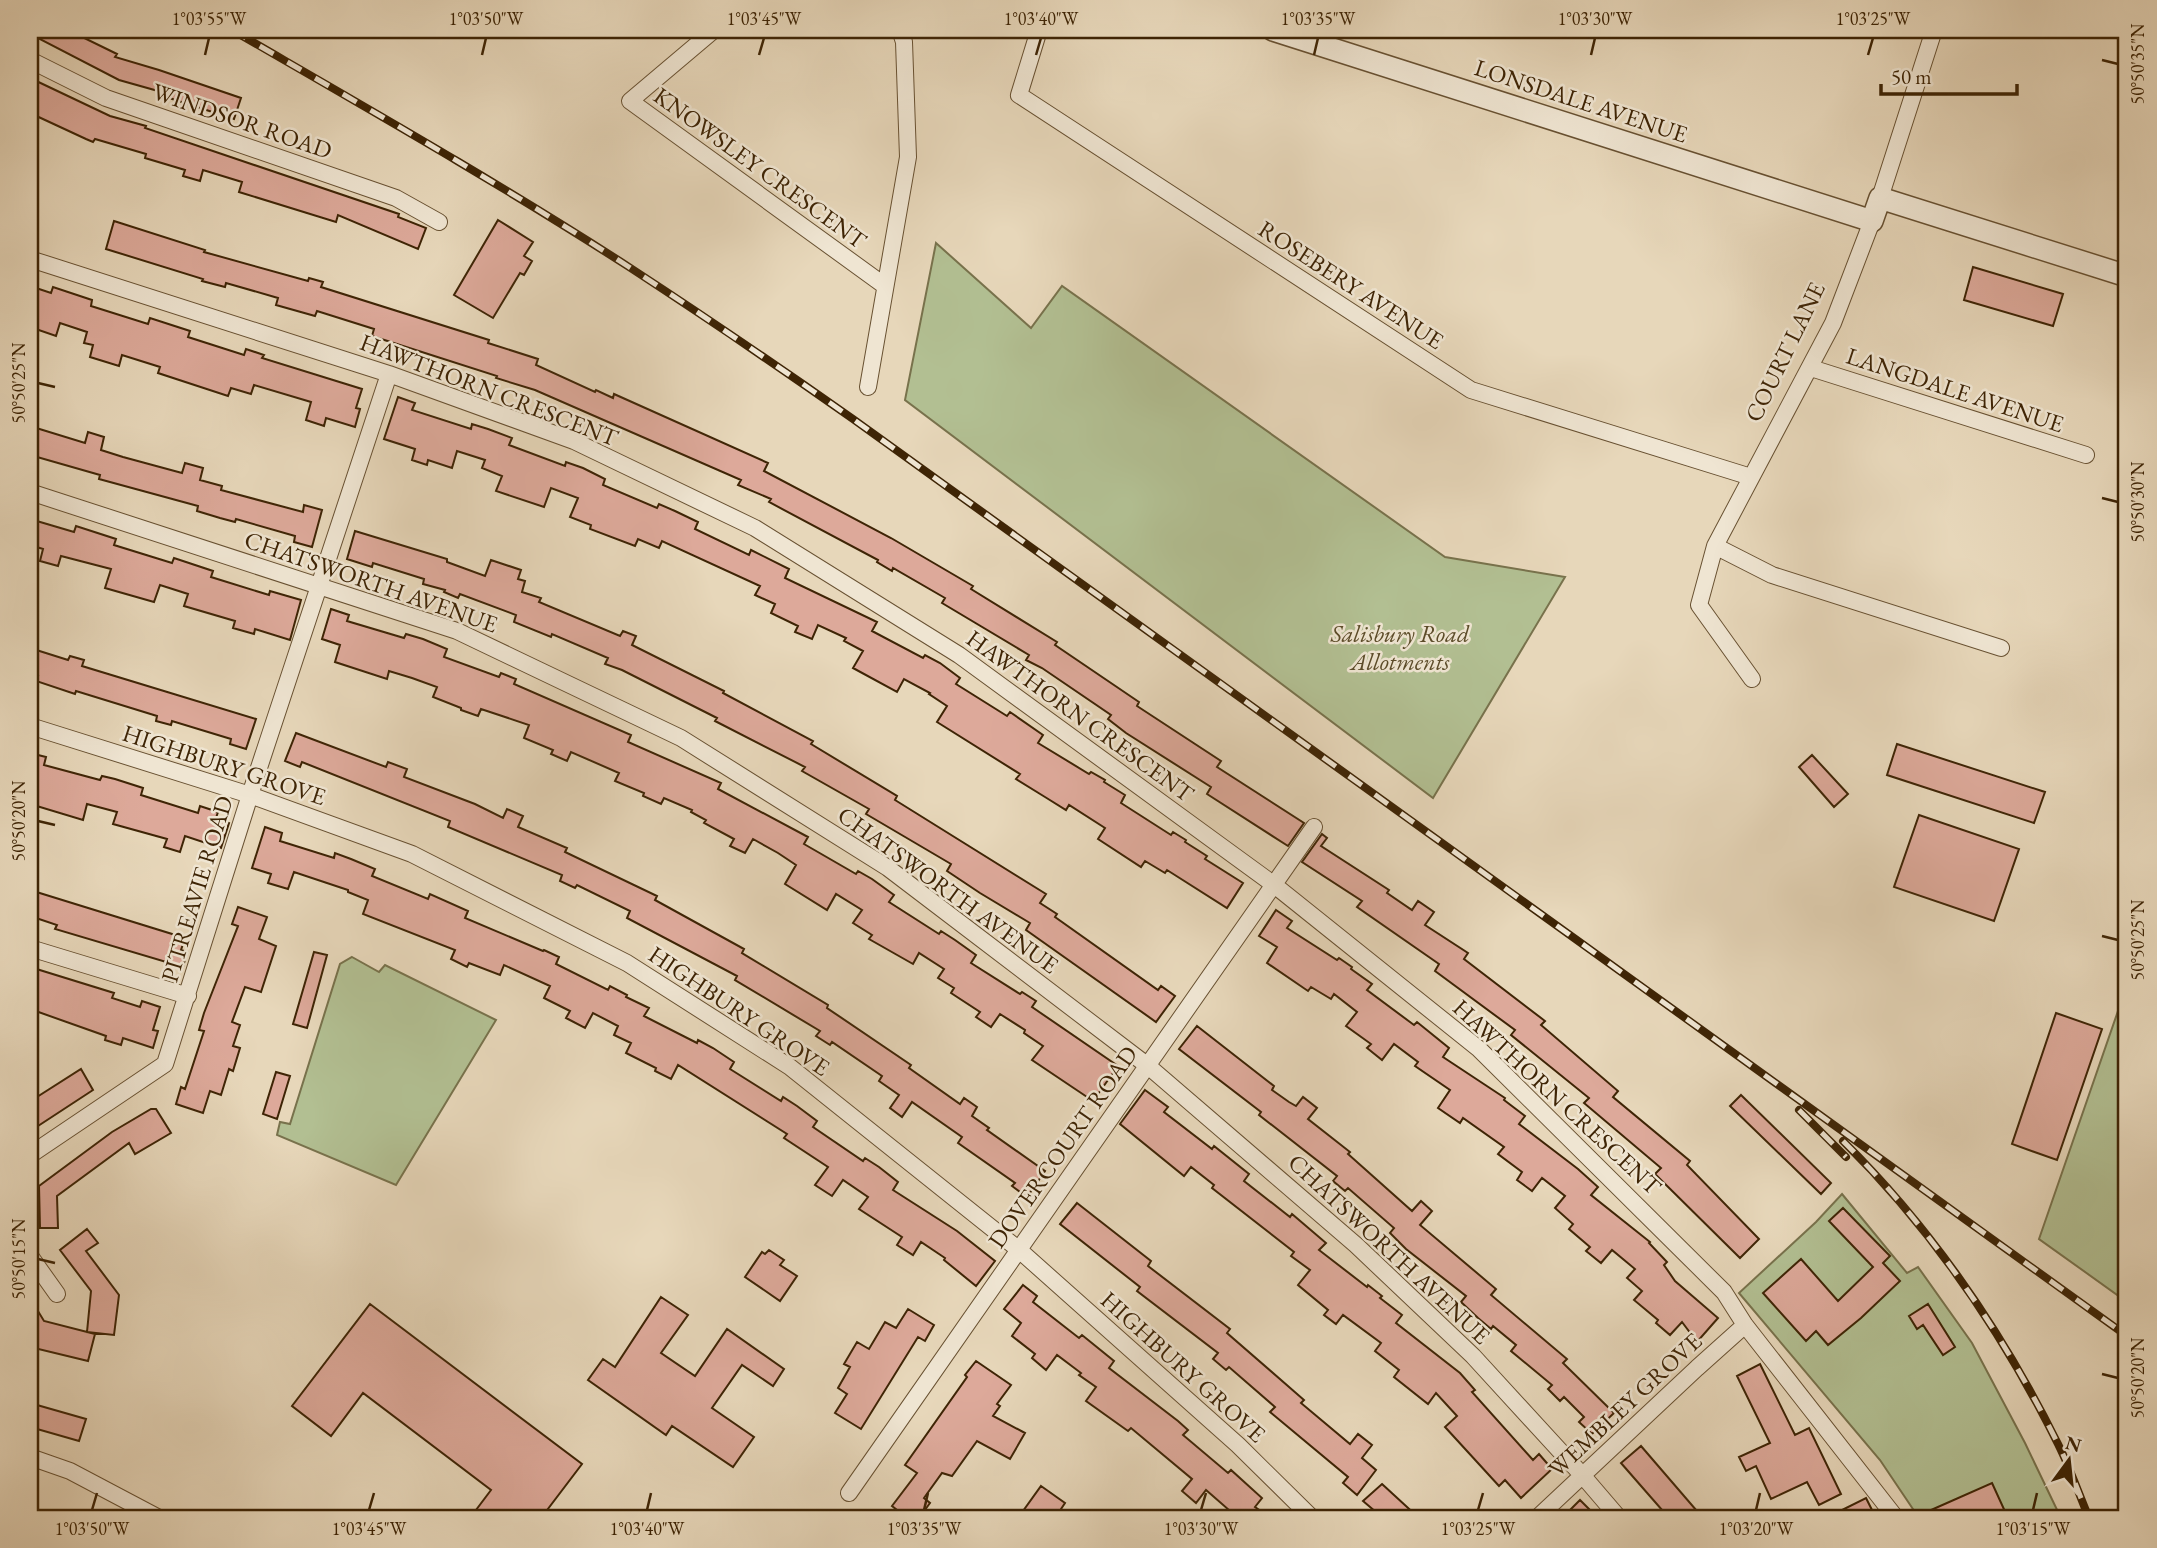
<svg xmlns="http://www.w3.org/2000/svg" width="2157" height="1548" viewBox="0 0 2157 1548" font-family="'EB Garamond',serif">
  <rect width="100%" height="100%" fill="#e7d7ba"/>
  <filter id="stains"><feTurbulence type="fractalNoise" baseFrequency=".00286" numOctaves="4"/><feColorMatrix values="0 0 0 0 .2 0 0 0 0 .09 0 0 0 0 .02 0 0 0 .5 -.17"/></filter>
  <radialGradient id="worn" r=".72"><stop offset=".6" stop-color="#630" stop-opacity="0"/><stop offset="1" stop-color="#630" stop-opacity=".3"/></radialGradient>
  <path fill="#b2bf92" stroke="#78724c" stroke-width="2" d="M936,243L1031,328L1062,286L1445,557L1565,577L1433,798L905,400Z
    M352,957L379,972L385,965L496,1020L396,1185L277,1135L280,1122L290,1124L340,964Z
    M2127,985V1302L2039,1239Z
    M1842,1194L1907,1273L1918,1267L1972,1343L2025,1443L2060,1516L2055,1518H1919L1880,1460L1739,1293L1816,1222Z"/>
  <path fill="#dda99a" stroke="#3e2405" stroke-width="2" d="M30,30H68L117,54L115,57L159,70L241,98L234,119L157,94L158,91L119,80L30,34Z
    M30,78L110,116L146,126L145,128L399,214L398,217L426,228L418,249L338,215L336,222L239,192L242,182L203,170L200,181L183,176L185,170L145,158L146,154L95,139L93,142L86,139L30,113Z
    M498,220L533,242L524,256L532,261L524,275L520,273L493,318L454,295Z
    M114,221L205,250L204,252L308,281L309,278L323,282L321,287L489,340L488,343L538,359L536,365L595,392L596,390L613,398L614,394L768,463L764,471L891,538L973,586L971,589L1057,642L1055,645L1139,702L1137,706L1221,761L1217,767L1304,823L1288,846L1207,794L1211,787L1126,733L1108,719L1111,715L1042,668L1026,660L1029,655L942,603L945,598L893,568L892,571L877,562L878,560L769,502L771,499L738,485L741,480L535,390L496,378L497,376L372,336L374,329L317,311L315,316L276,305L278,298L226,283L225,287L202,281L203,279L106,249Z
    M1973,267L2063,294L2053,326L1964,300Z
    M30,286L51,293L53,287L92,300L91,306L148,324L150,318L190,331L188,337L244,355L246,349L264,355L262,358L362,389L356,408L360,409L355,427L326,418L324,426L306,420L311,402L254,385L251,394L231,388L228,396L158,373L160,367L122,355L119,366L90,357L93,345L84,343L87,332L60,323L56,336L30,327Z
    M398,397L415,403L412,410L471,429L472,424L488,429L512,438L509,445L565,466L566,462L583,468L605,479L603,485L657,508L659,504L675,511L698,522L695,529L749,555L751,550L789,569L785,578L877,622L872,631L923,658L925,655L940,663L960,678L956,684L1007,716L1010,712L1043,735L1038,743L1089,774L1091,772L1105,780L1104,782L1125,795L1121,803L1171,835L1173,832L1186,840L1185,842L1207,856L1205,859L1243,883L1227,908L1167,870L1165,873L1145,861L1141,867L1098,839L1105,828L1069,805L1066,810L1045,797L1016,779L1020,774L937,722L947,706L929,694L930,693L904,679L897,692L853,668L863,651L844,641L846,638L818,625L812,639L795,632L798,626L771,613L775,604L755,595L760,586L662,541L659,548L638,539L635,546L590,529L591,525L570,517L578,498L551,488L544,507L496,491L502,476L482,468L485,460L457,451L452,468L428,460L427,465L412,460L415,449L384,439Z
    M33,427L85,443L88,432L104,437L101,450L123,457L182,473L185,463L203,468L200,480L222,486L221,490L303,512L304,505L322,510L312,547L294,542L295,536L236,519L235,522L220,518L197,511L198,506L99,479L100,475L30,455V437Z
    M30,519L74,532L76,526L116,539L114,545L172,563L174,558L213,571L211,577L269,595L270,591L301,600L290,640L255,629L254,634L233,628L235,621L184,606L188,594L160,585L154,602L105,588L111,569L61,556L58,566L40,561L43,549L30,545Z
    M355,531L447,559V562L485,576L491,560L521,570L518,579L525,581L522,592L541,598L539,602L620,636L623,631L636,636L632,645L724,691L723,693L813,741L811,744L897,796L895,800L1046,894L1040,903L1057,914L1055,917L1158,990L1161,986L1175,996L1156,1022L1026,930L1030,923L980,893L947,871L951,864L866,814L869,809L802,771L805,767L715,721L717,718L622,670L605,664L608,658L552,634L551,637L514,622L516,615L460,594L458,598L444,592L445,590L423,584L424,579L373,563L372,567L347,559Z
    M331,609L349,615L347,621L404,638L406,634L423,639L447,649L444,657L499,677L501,673L516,679L514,684L631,735L628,742L721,783L718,789L808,837L804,844L856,874L858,871L872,879L894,895L889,902L939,934L941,931L955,940L976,955L971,963L1020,994L1022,992L1036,1001L1032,1007L1118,1066L1093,1101L1032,1060L1043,1046L1024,1033L1025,1030L1000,1014L991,1027L976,1017L980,1012L951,993L954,988L938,978L944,969L919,953L913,964L869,939L872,935L853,923L862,910L836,894L827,910L785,884L796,865L778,853L753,839L745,853L730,846L734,839L704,823L706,820L691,812L692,810L664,798L661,804L643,796L644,793L615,781L619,773L571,752L567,761L551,754L553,750L524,738L529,725L481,709L478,716L461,710V708L433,697L437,687L412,678L389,671L387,679L335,662L340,645L322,639Z
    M30,648L68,660L70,656L84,660L82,666L256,719L246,749L230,744L231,739L172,721L171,725L156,721L157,716L76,691L75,694L36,681L38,676L30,673Z
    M296,733L386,767L388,762L407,769L404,777L475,804L503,818L507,809L523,816L518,827L567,848L565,852L657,896L655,900L744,949L742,953L828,1005L827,1008L911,1065L909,1068L960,1104L964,1098L977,1107L972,1116L989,1128L987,1130L1045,1171L1027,1197L1012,1186L1015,1183L958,1143L962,1137L912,1102L902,1117L890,1108L899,1095L879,1081L882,1076L832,1042L830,1045L816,1036L820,1031L735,980L737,976L627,918L630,911L577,885L575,888L560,881L562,875L448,827L450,821L302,762L300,767L285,761Z
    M1897,744L2045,792L2034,823L1887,775Z
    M30,753L46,757L44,765L100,780L102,776L115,779L143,788L141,795L198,813L200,806L218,812L216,818L229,823L221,848L185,836L180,852L164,847L167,839L113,824L117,812L87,804L83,820L30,804Z
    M1812,755L1848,794L1834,807L1799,767Z
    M1919,815L2019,849L1994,921L1894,887Z
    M265,827L282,833L280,841L334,858L335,853L351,859L375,869L372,876L428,899L430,894L468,911L465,918L543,951L544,950L559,957L556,964L608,990L610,986L627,995L626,997L649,1008L644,1016L697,1043L698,1040L713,1048L734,1062L730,1069L781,1101L783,1097L797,1106L817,1121L813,1127L863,1161L865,1158L879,1167L898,1182L893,1190L957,1231L995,1261L976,1286L944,1260L945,1258L921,1242L913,1255L897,1245L902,1237L859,1209L868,1197L843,1180L832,1196L815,1185L828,1167L784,1138L787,1134L678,1065L671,1079L655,1071L656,1068L626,1053L631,1043L614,1035L618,1026L593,1013L585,1028L566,1018L570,1011L544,998L550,986L504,965L500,975L469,963L467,967L451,959L455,950L363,914L368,900L348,892V890L294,872L288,889L268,883L271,874L252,868Z
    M1322,834L1327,838L1321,846L1389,890L1387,893L1412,910L1418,901L1434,912L1425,925L1468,953L1464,959L1545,1021L1541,1025L1618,1091L1613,1097L1690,1161L1687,1165L1759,1239L1740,1258L1655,1174L1661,1168L1584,1103L1589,1098L1511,1035L1515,1030L1435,971L1439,964L1357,907L1362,901L1302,862Z
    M30,890L185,938L181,950L187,952L183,967L55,929L57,925L30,916Z
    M238,907L267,917L259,939L276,946L261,992L245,987L232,1022L240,1025L233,1046L240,1048L233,1071L229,1069L221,1095L210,1091L203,1113L176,1104L181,1087L185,1089L204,1031L199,1030L204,1013L238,926L232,924Z
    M1276,910L1292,921L1287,928L1337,960L1339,958L1352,967L1351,969L1372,984L1367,990L1414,1025L1417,1022L1449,1048L1443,1057L1505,1098L1504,1100L1525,1116L1519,1124L1578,1169L1598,1187L1591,1195L1650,1242L1649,1243L1667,1262L1664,1265L1675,1281L1718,1318L1697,1342L1682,1322L1670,1335L1656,1323L1658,1320L1634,1300L1642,1291L1627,1278L1635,1269L1612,1250L1601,1263L1586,1251L1590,1247L1569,1229L1573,1224L1555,1208L1565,1196L1542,1178L1532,1191L1517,1180L1522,1172L1498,1154L1504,1147L1463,1118L1460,1123L1438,1108L1450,1090L1415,1066L1418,1062L1394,1044L1382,1060L1367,1048L1371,1044L1346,1026L1357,1012L1334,994L1331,999L1311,987L1308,991L1267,963L1277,947L1259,936Z
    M314,952L327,955L307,1028L293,1024Z
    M30,967L114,993L112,998L140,1007L142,1001L160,1007L153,1030L158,1031L153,1048L123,1038L121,1045L105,1040L106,1036L30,1009Z
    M2056,1013L2102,1029L2057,1160L2012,1144Z
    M1197,1026L1274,1086L1272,1090L1289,1102L1296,1106L1303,1097L1317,1108L1308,1119L1350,1152L1348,1154L1412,1211L1421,1201L1432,1211L1420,1225L1496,1289L1491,1295L1567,1359L1563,1363L1614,1413L1592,1434L1579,1422L1584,1417L1564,1397L1560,1401L1548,1389L1552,1385L1511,1351L1516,1345L1493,1326L1491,1329L1478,1318L1461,1302L1466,1296L1406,1249L1390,1233L1394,1228L1348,1188L1345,1191L1333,1181L1337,1176L1259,1115L1261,1112L1179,1049Z
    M81,1069L93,1090L38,1126L37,1097Z
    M276,1072L290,1076L277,1119L263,1114Z
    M1145,1090L1168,1107L1164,1112L1212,1149L1214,1146L1249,1174L1244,1181L1290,1217L1292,1214L1326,1243L1319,1250L1367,1287L1368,1285L1382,1296L1380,1298L1402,1315L1396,1323L1460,1373L1475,1390L1472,1392L1533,1460L1539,1454L1552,1469L1521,1498L1505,1480L1499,1486L1445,1427L1457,1416L1436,1393L1428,1404L1394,1377L1399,1370L1375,1351L1381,1343L1343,1315L1336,1324L1324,1315L1328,1310L1298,1285L1310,1270L1291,1256L1294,1252L1212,1188L1214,1185L1191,1167L1184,1176L1120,1124Z
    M1741,1095L1831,1183L1821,1194L1730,1106Z
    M151,1109H156L171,1133L135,1154L129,1143L57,1196L58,1228H40L39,1186L112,1132Z
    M1077,1203L1151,1261L1148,1266L1230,1329L1227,1333L1304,1400L1301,1403L1350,1444L1358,1434L1372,1445L1362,1458L1376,1470L1357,1495L1343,1483L1348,1477L1270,1412L1275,1407L1229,1367L1226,1370L1213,1359L1218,1353L1137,1291L1140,1287L1060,1224Z
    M1843,1208L1890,1256L1883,1263L1900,1281L1861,1318L1828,1345L1816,1331L1806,1341L1763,1293L1801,1259L1838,1301L1873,1267L1829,1221Z
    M87,1229L98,1243L86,1251L119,1295L114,1335L87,1332L91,1291L60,1250Z
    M769,1250L784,1260L780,1265L797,1276L780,1301L745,1277L762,1252L765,1254Z
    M1023,1285L1037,1296L1033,1302L1079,1338L1082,1335L1114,1361L1109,1368L1178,1421L1188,1430L1183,1435L1228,1473L1231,1470L1262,1498L1255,1507L1271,1518H1222L1229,1510L1206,1490L1196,1503L1182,1491L1192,1479L1131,1428L1128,1431L1086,1401L1096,1387L1079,1375L1081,1373L1057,1355L1046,1370L1032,1358L1035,1354L1012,1336L1021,1323L1004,1309Z
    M661,1297L688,1315L661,1353L695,1376L727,1329L784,1369L773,1386L742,1365L712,1408L754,1437L733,1467L672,1426L666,1435L588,1380L603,1359L615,1367Z
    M30,1298L44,1321L95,1334L88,1361L30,1347Z
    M370,1304L582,1464L541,1518H470L491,1490L363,1393L331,1436L292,1406Z
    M1928,1304L1955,1347L1943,1355L1923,1325L1917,1329L1909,1316Z
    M908,1309L934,1325L925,1341L918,1337L861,1429L835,1413L847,1394L838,1388L850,1367L844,1364L857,1342L869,1349L885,1322L896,1328Z
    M976,1361L1011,1385L997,1404L1000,1406L993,1416L1025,1433L1010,1459L977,1441L952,1476L942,1473L924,1498L930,1503L919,1518H891L897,1510L892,1506L917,1473L905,1465L967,1377L965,1375Z
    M1760,1364L1795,1435L1809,1428L1841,1494L1819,1505L1807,1482L1771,1499L1756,1466L1746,1471L1739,1457L1770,1443L1737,1376Z
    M30,1403L86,1419L79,1441L30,1427Z
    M1641,1446L1703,1518H1669L1621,1463Z
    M1992,1483L2008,1518H1913Z
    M1382,1484L1419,1518H1383L1363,1501Z
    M1041,1486L1065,1503L1055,1518H1018Z
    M1866,1498L1876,1518H1826Z
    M1580,1500L1598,1518H1562Z"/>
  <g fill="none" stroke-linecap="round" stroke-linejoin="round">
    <defs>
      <path id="minor" d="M714,30L630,101L885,286
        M1039,30L1019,95L1471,390L1751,477
        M2118,30L2127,33
        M30,60L106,98L396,198L439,222
        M1880,198L1934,30
        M30,259L389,374L574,441L755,528L959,655L1273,884L1479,1049L1724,1292L1745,1325L1896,1518
        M1811,368L2086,455
        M868,387L908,157L904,42L900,30
        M30,492L457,631L681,738L888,868L1148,1066L1356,1245L1473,1356L1583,1476L1619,1518
        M1715,546L1772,575L2001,648
        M1752,679L1699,605L1715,546L1833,323L1872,221
        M30,726L250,795L412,854L627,963L790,1067L1018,1249L1238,1445L1312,1518
        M30,948L188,996
        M30,1155L165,1064L250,795L389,374
        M30,1256L57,1294
        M30,1457L70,1471L159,1518
        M849,1493L1314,827
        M1537,1518L1697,1368L1745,1325"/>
      <path id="tertiary" d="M1273,30L1872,221L1880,198L2127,276"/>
    </defs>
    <use href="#minor" stroke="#685132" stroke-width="18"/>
    <use href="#tertiary" stroke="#685132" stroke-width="24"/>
    <use href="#minor" stroke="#efe5d2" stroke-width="16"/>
    <use href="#tertiary" stroke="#efe5d2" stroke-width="21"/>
    <defs>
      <path id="rail" d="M232,30C365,107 499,183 629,267C704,316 779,367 853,419L2127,1336
        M1799,1110L1846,1157
        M1843,1141C1931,1228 2003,1333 2058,1444C2070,1468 2079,1494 2089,1518"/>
    </defs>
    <use href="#rail" stroke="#3e2405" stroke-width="8"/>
    <use href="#rail" stroke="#efe5d2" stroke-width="5" stroke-dasharray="16" stroke-linecap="butt"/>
  </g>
  <path fill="none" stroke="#3e2405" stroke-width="2.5" d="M205,55L209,38M482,55L486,38M759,55L764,38M1036,55L1041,38M1314,55L1318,38M1591,55L1595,38M1868,55L1873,38M2102,60L2118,64M38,383L55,387M2102,498L2118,502M38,821L55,825M2102,936L2118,940M38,1259L55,1263M2102,1374L2118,1378M92,1510L97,1493M369,1510L374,1493M647,1510L651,1493M924,1510L928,1493M1201,1510L1206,1493M1478,1510L1483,1493M1756,1510L1760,1493M2033,1510L2037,1493"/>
  <g text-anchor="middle" stroke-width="5" stroke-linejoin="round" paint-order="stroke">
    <g font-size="24" fill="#3e2405" stroke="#efe5d2">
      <text transform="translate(1581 101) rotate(18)" y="8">LONSDALE AVENUE</text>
      <text transform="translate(242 121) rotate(19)" y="8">WINDSOR ROAD</text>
      <text transform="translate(760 168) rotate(36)" y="8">KNOWSLEY CRESCENT</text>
      <text transform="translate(1351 285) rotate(33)" y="8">ROSEBERY AVENUE</text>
      <text transform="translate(1785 352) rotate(-64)" y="8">COURT LANE</text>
      <text transform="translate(489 390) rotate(21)" y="8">HAWTHORN CRESCENT</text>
      <text transform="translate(1955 390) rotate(18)" y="8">LANGDALE AVENUE</text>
      <text transform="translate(371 582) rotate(19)" y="8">CHATSWORTH AVENUE</text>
      <text transform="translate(1080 716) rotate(36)" y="8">HAWTHORN CRESCENT</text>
      <text transform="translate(224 765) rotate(18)" y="8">HIGHBURY GROVE</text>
      <text transform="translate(197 889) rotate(-73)" y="8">PITREAVIE ROAD</text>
      <text transform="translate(948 890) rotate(36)" y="8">CHATSWORTH AVENUE</text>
      <text transform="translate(739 1011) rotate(34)" y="8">HIGHBURY GROVE</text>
      <text transform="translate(1557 1097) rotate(43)" y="8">HAWTHORN CRESCENT</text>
      <text transform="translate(1063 1147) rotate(-55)" y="8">DOVERCOURT ROAD</text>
      <text transform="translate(1389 1249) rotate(43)" y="8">CHATSWORTH AVENUE</text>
      <text transform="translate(1183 1367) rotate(42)" y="8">HIGHBURY GROVE</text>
      <text transform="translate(1625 1405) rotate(-43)" y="8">WEMBLEY GROVE</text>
    </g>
    <g font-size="24" font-style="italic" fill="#5b4b28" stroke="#efe5d2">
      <text x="1400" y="642">Salisbury Road<tspan x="1400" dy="28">Allotments</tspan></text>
    </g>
  </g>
  <rect width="2157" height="1548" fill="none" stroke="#e7d7ba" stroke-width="77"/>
  <g transform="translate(2069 1460) rotate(15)" stroke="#efe5d2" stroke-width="5" paint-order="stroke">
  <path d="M0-5L12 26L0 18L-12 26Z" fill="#3e2405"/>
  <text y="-10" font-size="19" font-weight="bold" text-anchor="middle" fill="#3e2405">N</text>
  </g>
  <path d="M1881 84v10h136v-10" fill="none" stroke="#3e2405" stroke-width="3.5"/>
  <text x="1891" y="84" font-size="21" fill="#3e2405" stroke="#efe5d2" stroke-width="5" paint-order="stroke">50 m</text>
  <rect x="38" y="38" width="2080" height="1472" fill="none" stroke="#3e2405" stroke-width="2.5"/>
  <g font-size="18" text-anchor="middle" fill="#3e2405">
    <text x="209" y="25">1°03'55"W</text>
    <text x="486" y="25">1°03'50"W</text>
    <text x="764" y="25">1°03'45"W</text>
    <text x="1041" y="25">1°03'40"W</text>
    <text x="1318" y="25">1°03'35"W</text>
    <text x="1595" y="25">1°03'30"W</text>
    <text x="1873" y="25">1°03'25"W</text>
    <text transform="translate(2138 64) rotate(-90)" y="6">50°50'35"N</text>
    <text transform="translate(19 383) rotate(-90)" y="6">50°50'25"N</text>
    <text transform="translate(2138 502) rotate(-90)" y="6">50°50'30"N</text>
    <text transform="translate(19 821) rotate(-90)" y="6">50°50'20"N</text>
    <text transform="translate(2138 940) rotate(-90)" y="6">50°50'25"N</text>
    <text transform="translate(19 1259) rotate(-90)" y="6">50°50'15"N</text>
    <text transform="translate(2138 1378) rotate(-90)" y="6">50°50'20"N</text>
    <text x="92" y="1535">1°03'50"W</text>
    <text x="369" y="1535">1°03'45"W</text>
    <text x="647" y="1535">1°03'40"W</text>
    <text x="924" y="1535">1°03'35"W</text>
    <text x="1201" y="1535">1°03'30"W</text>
    <text x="1478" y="1535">1°03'25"W</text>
    <text x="1756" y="1535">1°03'20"W</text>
    <text x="2033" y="1535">1°03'15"W</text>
  </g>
  <rect width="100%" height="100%" filter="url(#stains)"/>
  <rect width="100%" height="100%" fill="url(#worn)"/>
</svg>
